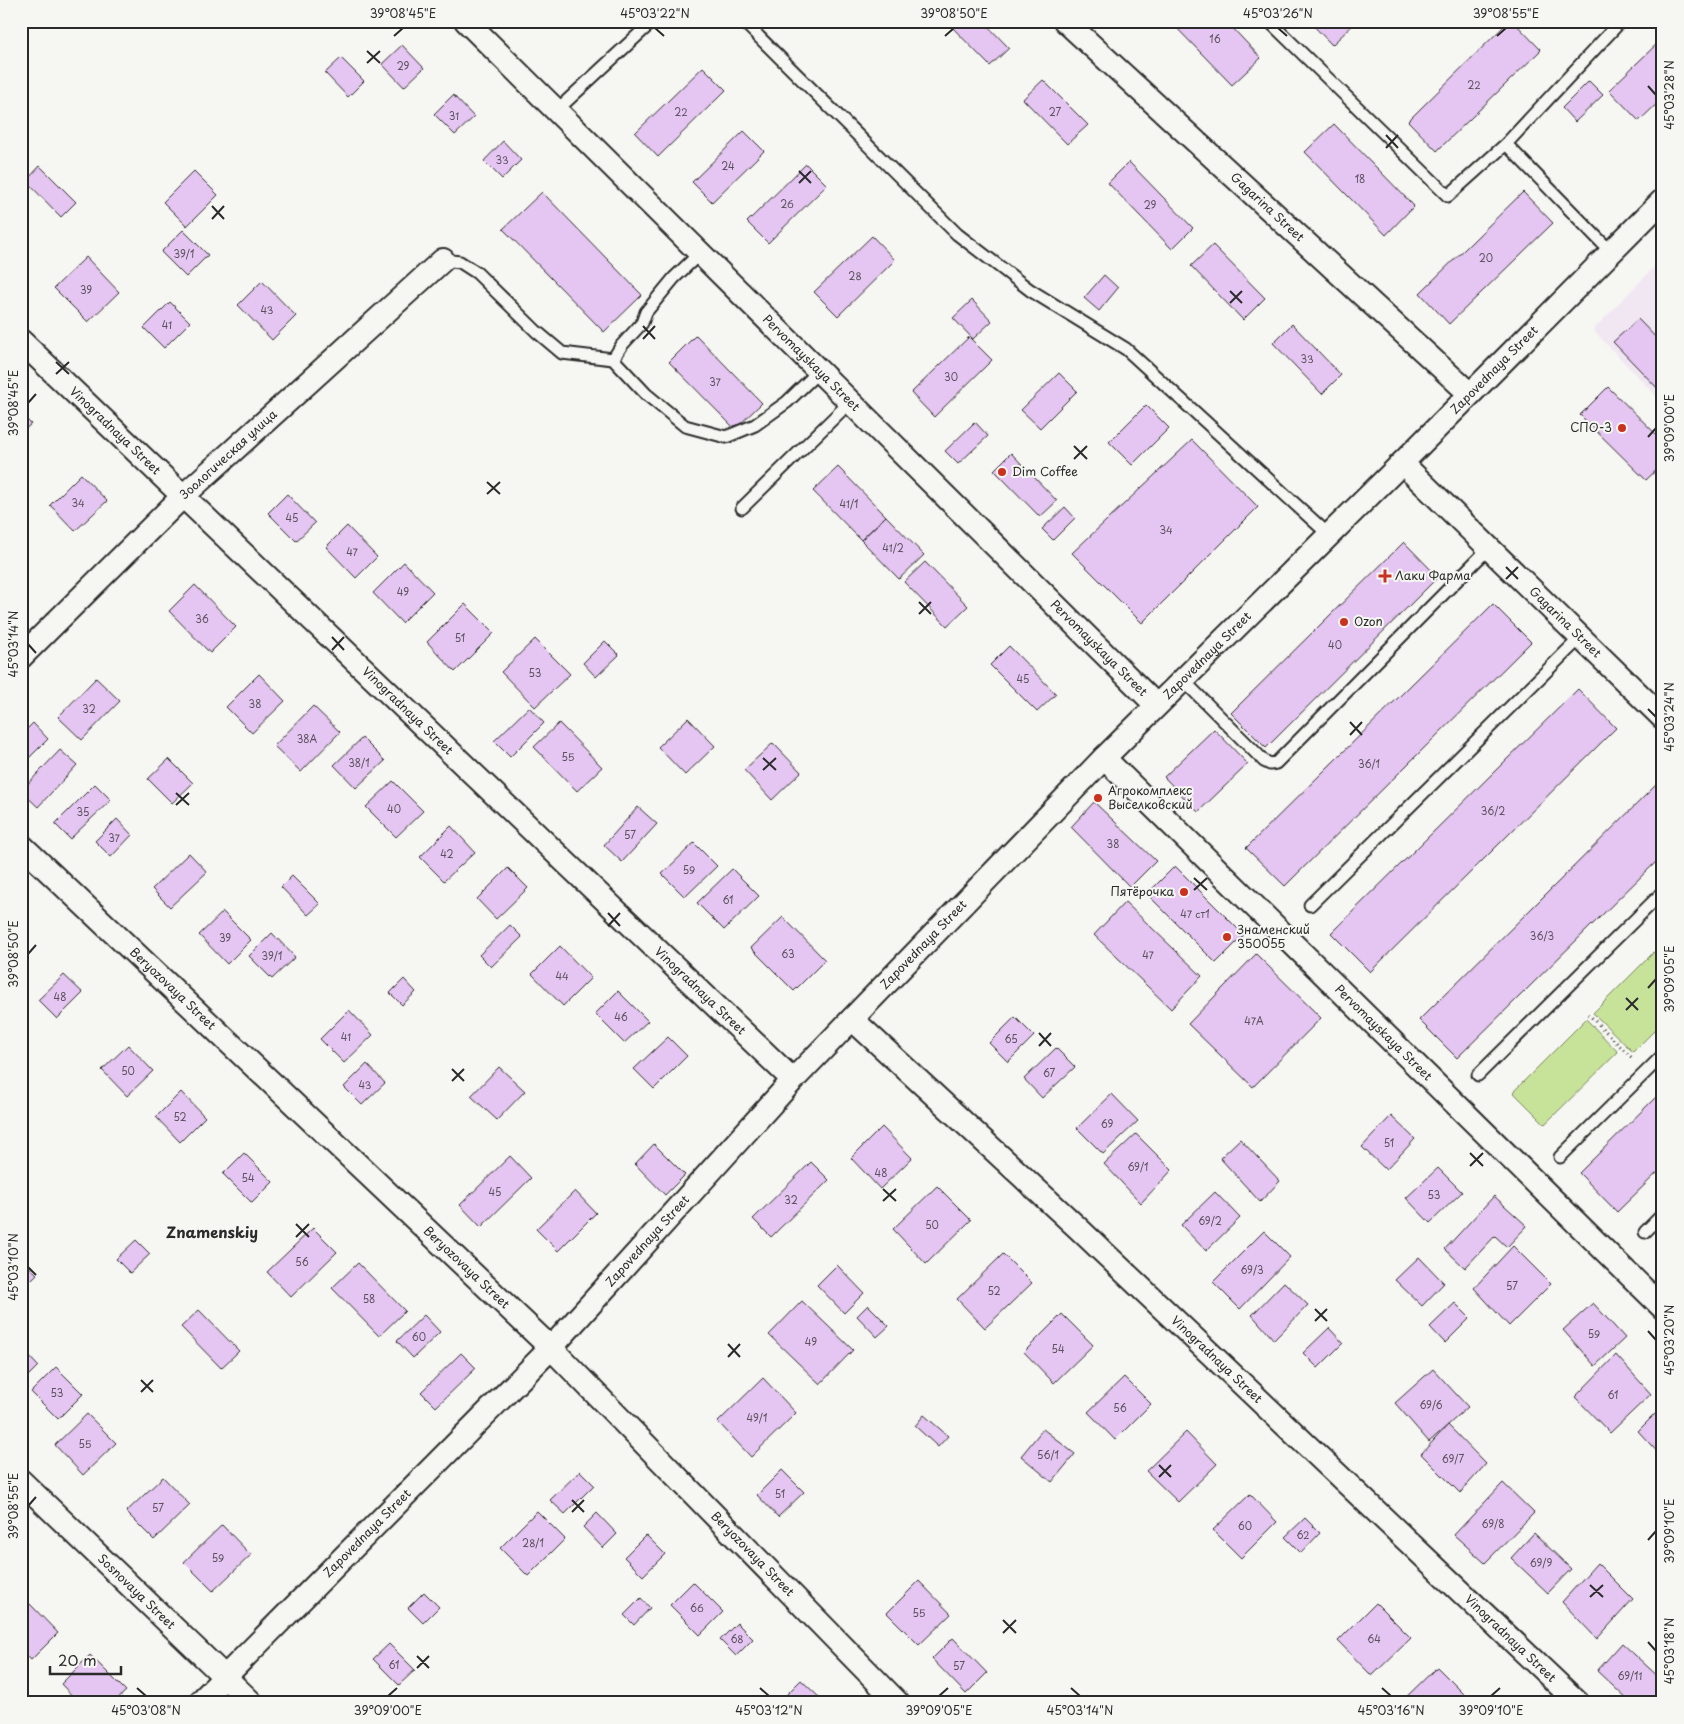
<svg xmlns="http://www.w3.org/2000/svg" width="1684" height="1724" viewBox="0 0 1684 1724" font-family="'Playpen Sans',sans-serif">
  <rect width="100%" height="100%" fill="#f6f6f2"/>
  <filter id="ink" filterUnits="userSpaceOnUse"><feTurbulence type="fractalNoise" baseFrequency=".02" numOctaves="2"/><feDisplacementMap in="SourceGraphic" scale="10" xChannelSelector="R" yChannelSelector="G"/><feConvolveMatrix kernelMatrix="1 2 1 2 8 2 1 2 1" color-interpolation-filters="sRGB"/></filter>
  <g filter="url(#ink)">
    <path fill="#f1e7f2" d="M1663,258V403L1593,330Z"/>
    <path fill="#c7e299" stroke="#798662" d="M1663,943V1022L1633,1052L1593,1013Z
      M1586,1019L1618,1052L1545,1124L1513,1092Z"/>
    <path fill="#e5c5f2" stroke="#2b2b2b" d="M946,21H983L1009,48L990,66Z
      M1170,21H1226L1261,58L1232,85Z
      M1309,21H1357L1332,45Z
      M1509,21H1513L1541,50L1437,151L1408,121Z
      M1663,38V98L1639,121L1609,90Z
      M402,45L424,68L404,87L382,64Z
      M341,58L364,81L348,97L325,73Z
      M703,67L726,90L658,157L635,133Z
      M1043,80L1088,125L1067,144L1023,99Z
      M1589,81L1603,95L1575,122L1562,108Z
      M453,95L474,117L455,135L434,114Z
      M1334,124L1414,206L1386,235L1305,152Z
      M744,131L764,151L712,202L692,182Z
      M503,141L521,160L502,179L484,161Z
      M1129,162L1193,228L1172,249L1108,183Z
      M806,164L827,185L768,243L747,222Z
      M40,166L76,202L61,217L26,181Z
      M194,171L218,195L187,226L163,202Z
      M542,192L642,295L604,332L503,229Z
      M1523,192L1553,223L1449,324L1420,293Z
      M183,230L208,255L186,277L161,252Z
      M872,236L895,260L838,316L814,292Z
      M1213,245L1265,298L1243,320L1191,266Z
      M86,257L119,292L88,322L54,288Z
      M1104,275L1118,288L1099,311L1084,298Z
      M262,281L296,316L272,340L238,305Z
      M972,300L992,321L973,339L953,318Z
      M170,302L190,322L164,348L144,328Z
      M1638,319L1663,345V394L1613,342Z
      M1292,324L1341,375L1322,394L1273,343Z
      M696,335L762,403L735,429L669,362Z
      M969,337L992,360L934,417L911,393Z
      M1059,373L1077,391L1040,428L1021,410Z
      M1608,387L1663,441V464L1646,480L1580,415Z
      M1146,405L1169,428L1132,465L1109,442Z
      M21,414L31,424L21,433Z
      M975,422L988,436L958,464L945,451Z
      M1192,440L1258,507L1142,623L1072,553Z
      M1011,453L1057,501L1040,517L994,470Z
      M838,467L886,516L861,540L813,491Z
      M81,474L107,501L75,531L50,505Z
      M287,494L315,523L296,541L268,513Z
      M1065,507L1075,518L1053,540L1042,529Z
      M886,516L924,555L899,579L861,540Z
      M347,526L377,557L356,578L326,547Z
      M1404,542L1438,577L1266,748L1231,713Z
      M404,562L433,592L402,623L373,593Z
      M925,562L968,606L947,626L904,582Z
      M195,585L236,627L210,653L169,611Z
      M465,604L494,633L455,672L427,642Z
      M1493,604L1531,642L1285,886L1246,848Z
      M535,639L570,674L535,707L501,672Z
      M605,641L619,655L596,677L583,663Z
      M1009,646L1056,694L1037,712L990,665Z
      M259,674L285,701L252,733L226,707Z
      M96,678L120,701L82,740L58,717Z
      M1578,689L1616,728L1370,972L1331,933Z
      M313,706L340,732L301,772L274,746Z
      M529,707L544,723L510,757L494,741Z
      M688,718L715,746L685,775L658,747Z
      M33,723L48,739L21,766V735Z
      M559,723L602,767L577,791L534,747Z
      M1214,729L1248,764L1198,812L1164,777Z
      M362,738L385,761L356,788L334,765Z
      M773,743L801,772L772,800L744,770Z
      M60,750L77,765L38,807L21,791Z
      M169,759L193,783L172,803L148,779Z
      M1663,778V855L1457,1058L1419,1020Z
      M393,781L423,811L396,837L366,807Z
      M95,784L111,800L70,839L55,824Z
      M1094,802L1156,861L1130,887L1071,827Z
      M638,807L657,824L622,862L604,845Z
      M117,819L132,835L111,857L95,841Z
      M451,826L475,852L444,881L420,857Z
      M694,843L717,866L685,897L662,874Z
      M189,853L207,872L170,907L152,889Z
      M1175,866L1244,935L1216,963L1147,894Z
      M508,868L528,888L496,919L477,899Z
      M732,869L759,896L724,930L697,903Z
      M292,876L320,904L308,915L281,887Z
      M1125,902L1202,976L1171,1009L1094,935Z
      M223,912L251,940L227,964L199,935Z
      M783,917L825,960L794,991L751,948Z
      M510,925L522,937L491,967L479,955Z
      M272,933L295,957L272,979L249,956Z
      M560,946L591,978L563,1006L532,974Z
      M1256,954L1321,1018L1253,1087L1188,1024Z
      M64,975L83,993L57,1019L38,1000Z
      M404,979L416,992L402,1005L390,993Z
      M618,991L648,1021L624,1043L595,1014Z
      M349,1010L373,1035L344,1063L320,1039Z
      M1015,1017L1034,1036L1008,1062L989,1043Z
      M668,1037L687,1056L654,1089L634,1069Z
      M128,1045L153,1071L127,1096L102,1070Z
      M1056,1048L1075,1067L1042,1098L1024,1079Z
      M367,1064L385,1083L362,1105L344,1087Z
      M499,1067L525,1091L497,1120L471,1096Z
      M1663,1090V1167L1617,1212L1579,1173Z
      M181,1092L205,1117L180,1142L156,1117Z
      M1112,1094L1138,1121L1103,1154L1077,1128Z
      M1391,1116L1415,1139L1386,1170L1362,1147Z
      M882,1127L912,1158L880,1189L851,1158Z
      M1136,1134L1172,1170L1141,1203L1104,1164Z
      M1240,1139L1280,1181L1260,1202L1220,1158Z
      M654,1144L685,1175L665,1195L635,1164Z
      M244,1153L273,1182L252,1203L223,1174Z
      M510,1156L531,1178L481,1227L460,1205Z
      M811,1162L829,1180L771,1237L753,1219Z
      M1438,1168L1462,1192L1430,1223L1406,1198Z
      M937,1186L971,1220L926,1264L893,1229Z
      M575,1191L596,1213L558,1251L536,1229Z
      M1215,1192L1240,1218L1206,1251L1181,1225Z
      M1494,1196L1527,1226L1507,1247L1495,1236L1465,1268L1445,1249Z
      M313,1228L337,1252L291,1297L267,1272Z
      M1264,1231L1290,1257L1240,1309L1213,1282Z
      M136,1240L150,1254L130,1273L116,1259Z
      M1513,1246L1551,1284L1509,1326L1474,1288Z
      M1003,1254L1032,1283L985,1328L957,1299Z
      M1419,1257L1444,1283L1422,1306L1395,1280Z
      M21,1259L37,1274L21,1290Z
      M358,1263L405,1311L379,1336L332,1288Z
      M837,1265L864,1293L844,1313L817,1285Z
      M1284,1282L1308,1305L1274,1340L1252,1315Z
      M802,1301L853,1350L820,1384L769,1335Z
      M1455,1303L1470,1318L1445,1343L1430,1327Z
      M1593,1303L1625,1338L1595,1366L1563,1330Z
      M868,1305L889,1326L877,1337L857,1316Z
      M199,1310L239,1351L221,1368L181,1327Z
      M1062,1314L1093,1345L1054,1383L1024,1352Z
      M424,1315L440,1332L413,1358L397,1341Z
      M1329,1328L1343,1343L1318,1368L1303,1353Z
      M25,1352L38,1366L21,1383V1355Z
      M461,1353L476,1368L436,1407L421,1392Z
      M1616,1355L1651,1394L1610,1433L1575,1397Z
      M56,1367L83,1394L58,1419L31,1392Z
      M1433,1369L1468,1407L1429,1442L1395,1403Z
      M1124,1377L1151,1404L1115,1440L1088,1412Z
      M763,1378L796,1413L751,1457L718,1422Z
      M1663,1406V1458L1638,1431Z
      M87,1414L116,1443L83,1475L55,1445Z
      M924,1415L948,1436L938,1447L915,1426Z
      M1448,1425L1486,1464L1460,1493L1421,1454Z
      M1043,1429L1075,1454L1052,1482L1021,1456Z
      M1186,1432L1217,1464L1178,1502L1146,1471Z
      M782,1470L804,1492L778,1517L757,1495Z
      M580,1471L594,1485L565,1514L550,1500Z
      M163,1477L190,1505L154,1540L126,1512Z
      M1503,1483L1534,1513L1485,1563L1454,1535Z
      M1250,1494L1277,1522L1241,1558L1213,1530Z
      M537,1511L565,1539L528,1576L500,1548Z
      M597,1513L617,1534L603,1548L583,1527Z
      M1305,1518L1320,1533L1301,1553L1285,1537Z
      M222,1525L251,1555L213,1591L184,1562Z
      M1534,1533L1571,1569L1548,1593L1511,1558Z
      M646,1535L665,1554L643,1576L624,1557Z
      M1597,1563L1633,1599L1597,1639L1562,1602Z
      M919,1581L951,1614L919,1645L887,1613Z
      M693,1582L723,1612L700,1635L670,1605Z
      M424,1592L439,1607L423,1623L408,1608Z
      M641,1598L650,1608L634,1625L624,1615Z
      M1376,1603L1411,1638L1372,1676L1338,1641Z
      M30,1604L58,1633L31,1660L21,1650V1613Z
      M737,1623L753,1639L736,1656L720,1640Z
      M953,1638L987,1673L966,1694L932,1659Z
      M1622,1643L1663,1681V1703H1631L1597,1671Z
      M389,1644L415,1670L399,1685L373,1659Z
      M90,1655L126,1691L113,1703H79L61,1684Z
      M1437,1667L1464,1694L1455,1703H1400Z
      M801,1680L822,1700L820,1703H778Z"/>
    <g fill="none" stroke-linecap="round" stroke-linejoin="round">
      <defs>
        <path id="service" d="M743,21L957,234L1030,290L1126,349L1329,535
          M1269,21L1448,196L1506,144L1611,252
          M556,111L653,21
          M1506,144L1621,21
          M443,260L460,262L477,273L536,331L562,353L613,359L646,394L685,426L726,437L755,425L787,402L819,371
          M613,359L622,345L642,323L646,312L674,278L700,253
          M742,508L850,402
          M1182,679L1264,761L1270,764L1276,763L1489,548
          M1310,905L1581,637
          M1478,1075L1663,892
          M1560,1157L1663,1055
          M1645,1232L1663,1214"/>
        <g id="minor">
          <path id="s1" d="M466,21L1156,705"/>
          <path id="s2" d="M1065,21L1470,394"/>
          <path id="s3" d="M21,341L793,1080"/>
          <path id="s4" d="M1402,463L1663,718"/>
          <path id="s5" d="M21,657L182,497L443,260"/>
          <path id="s6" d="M1104,758L1663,1308"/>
          <path id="s7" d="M21,845L551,1348L898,1703"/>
          <path id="s8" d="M852,1019L1079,1229L1578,1703"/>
          <path id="s9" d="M21,1481L252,1703"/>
          <path id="s10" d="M199,1703L551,1348L793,1080L1104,758L1402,463L1663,200"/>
        </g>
      </defs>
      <use href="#service" stroke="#2b2b2b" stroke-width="15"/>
      <use href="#minor" stroke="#2b2b2b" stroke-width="26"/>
      <path stroke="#2b2b2b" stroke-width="3" stroke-dasharray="1 4" stroke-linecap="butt" d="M1588,1014L1633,1059
        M1656,1039L1663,1032"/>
      <use href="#service" stroke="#f6f6f2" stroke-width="11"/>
      <use href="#minor" stroke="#f6f6f2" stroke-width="22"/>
    </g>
  </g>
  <path fill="none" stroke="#2b2b2b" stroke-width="2" d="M655,28L664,36M1278,28L1287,36M394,36L403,28M945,36L954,28M1497,36L1506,28M367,51L380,63M367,63L380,51M1648,86L1656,95M1386,135L1398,148M1386,148L1398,135M799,171L811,183M799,183L811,171M212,206L224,219M212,219L224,206M1230,291L1242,303M1230,303L1242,291M643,326L655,339M643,339L655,326M56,362L69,374M56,374L69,362M28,403L36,394M1648,437L1656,428M1074,446L1087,459M1074,459L1087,446M487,482L500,494M487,494L500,482M1506,567L1518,579M1506,579L1518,567M919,602L931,614M919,614L931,602M332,637L344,650M28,644L36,653M332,650L344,637M1648,709L1656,717M1350,722L1362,735M1350,735L1362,722M763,758L776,770M763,770L776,758M176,793L189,805M176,805L189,793M1194,878L1207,890M1194,890L1207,878M608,913L620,926M608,926L620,913M28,954L36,945M1648,988L1656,979M1626,998L1638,1010M1626,1010L1638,998M1039,1033L1051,1046M1039,1046L1051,1033M452,1069L464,1081M452,1081L464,1069M1470,1153L1483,1166M1470,1166L1483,1153M883,1189L896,1201M883,1201L896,1189M296,1224L309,1237M296,1237L309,1224M28,1267L36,1275M1315,1309L1327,1321M1315,1321L1327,1309M1648,1331L1656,1340M728,1344L740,1357M728,1357L740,1344M141,1380L153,1392M141,1392L153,1380M1159,1465L1171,1477M1159,1477L1171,1465M572,1500L584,1512M28,1506L36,1497M572,1512L584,1500M1648,1540L1656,1531M1590,1585L1603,1597M1590,1597L1603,1585M1003,1620L1016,1633M1003,1633L1016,1620M1648,1642L1656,1651M417,1656L429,1668M417,1668L429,1656M137,1688L146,1696M760,1688L769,1696M1071,1688L1080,1696M1382,1688L1391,1696M388,1696L397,1688M939,1696L948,1688M1491,1696L1500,1688"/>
  <g fill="#c8321e" stroke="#f6f6f2" stroke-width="2">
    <circle cx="1622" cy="428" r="5"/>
    <circle cx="1002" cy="472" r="5"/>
    <path d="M1382.5 568.5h5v5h5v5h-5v5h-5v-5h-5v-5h5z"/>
    <circle cx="1344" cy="622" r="5"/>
    <circle cx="1098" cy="798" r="5"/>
    <circle cx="1184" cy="892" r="5"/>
    <circle cx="1227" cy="937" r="5"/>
  </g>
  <g text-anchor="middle" stroke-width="4" stroke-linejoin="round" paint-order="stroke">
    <g font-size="10" fill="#5a525d">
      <text x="1215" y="43">16</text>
      <text x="403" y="70">29</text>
      <text x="1474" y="89">22</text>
      <text x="681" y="116">22</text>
      <text x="1055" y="116">27</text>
      <text x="454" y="120">31</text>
      <text x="502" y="164">33</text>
      <text x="728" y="170">24</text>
      <text x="1360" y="183">18</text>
      <text x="787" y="208">26</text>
      <text x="1150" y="209">29</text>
      <text x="184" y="258">39/1</text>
      <text x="1486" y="262">20</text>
      <text x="855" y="280">28</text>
      <text x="86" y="294">39</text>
      <text x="267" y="314">43</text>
      <text x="167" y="329">41</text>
      <text x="1307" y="363">33</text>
      <text x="951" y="381">30</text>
      <text x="715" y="386">37</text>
      <text x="78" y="507">34</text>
      <text x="849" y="508">41/1</text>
      <text x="292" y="522">45</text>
      <text x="1166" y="534">34</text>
      <text x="893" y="552">41/2</text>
      <text x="352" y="556">47</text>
      <text x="403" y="596">49</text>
      <text x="202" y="623">36</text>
      <text x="460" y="642">51</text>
      <text x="1335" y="649">40</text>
      <text x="535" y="677">53</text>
      <text x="1023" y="683">45</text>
      <text x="255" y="708">38</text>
      <text x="89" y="713">32</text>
      <text x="307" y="743">38А</text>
      <text x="568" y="761">55</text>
      <text x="359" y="767">38/1</text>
      <text x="1369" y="768">36/1</text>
      <text x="394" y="813">40</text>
      <text x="1493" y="815">36/2</text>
      <text x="83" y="816">35</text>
      <text x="630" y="839">57</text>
      <text x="114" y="842">37</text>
      <text x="1113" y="848">38</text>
      <text x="447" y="858">42</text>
      <text x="689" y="874">59</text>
      <text x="728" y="904">61</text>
      <text x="1195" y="918">47 ст1</text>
      <text x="1542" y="940">36/3</text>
      <text x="225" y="942">39</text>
      <text x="788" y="958">63</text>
      <text x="1148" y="959">47</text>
      <text x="272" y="960">39/1</text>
      <text x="562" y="980">44</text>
      <text x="60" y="1001">48</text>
      <text x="621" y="1021">46</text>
      <text x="1254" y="1025">47А</text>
      <text x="346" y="1041">41</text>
      <text x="1011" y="1043">65</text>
      <text x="128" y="1075">50</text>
      <text x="1049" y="1077">67</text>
      <text x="365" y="1089">43</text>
      <text x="180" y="1121">52</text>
      <text x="1107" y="1128">69</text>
      <text x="1389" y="1147">51</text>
      <text x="1138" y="1171">69/1</text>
      <text x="881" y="1177">48</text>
      <text x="248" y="1182">54</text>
      <text x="495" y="1196">45</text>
      <text x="1434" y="1199">53</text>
      <text x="791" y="1204">32</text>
      <text x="1210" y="1225">69/2</text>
      <text x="932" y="1229">50</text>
      <text x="302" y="1266">56</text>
      <text x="1252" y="1274">69/3</text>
      <text x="1512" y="1290">57</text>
      <text x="994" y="1295">52</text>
      <text x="369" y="1303">58</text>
      <text x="1594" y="1338">59</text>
      <text x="419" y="1341">60</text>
      <text x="811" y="1346">49</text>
      <text x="1058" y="1353">54</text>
      <text x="57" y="1397">53</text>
      <text x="1613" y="1399">61</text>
      <text x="1431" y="1409">69/6</text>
      <text x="1120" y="1412">56</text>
      <text x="757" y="1422">49/1</text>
      <text x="85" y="1448">55</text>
      <text x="1048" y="1459">56/1</text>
      <text x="1453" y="1463">69/7</text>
      <text x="780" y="1498">51</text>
      <text x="158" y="1512">57</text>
      <text x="1493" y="1528">69/8</text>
      <text x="1245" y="1530">60</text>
      <text x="1303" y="1539">62</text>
      <text x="533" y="1547">28/1</text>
      <text x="218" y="1562">59</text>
      <text x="1541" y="1567">69/9</text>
      <text x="697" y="1612">66</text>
      <text x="919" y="1617">55</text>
      <text x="737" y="1643">68</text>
      <text x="1374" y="1643">64</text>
      <text x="394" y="1669">61</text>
      <text x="959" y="1670">57</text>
      <text x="1630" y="1680">69/11</text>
    </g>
    <g font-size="12" fill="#2b2b2b" stroke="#f6f6f2">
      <text dy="4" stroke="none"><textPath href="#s2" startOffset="275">Gagarina Street</textPath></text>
      <text dy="4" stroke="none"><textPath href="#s1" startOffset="486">Pervomayskaya Street</textPath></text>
      <text dy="4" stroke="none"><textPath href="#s10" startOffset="1859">Zapovednaya Street</textPath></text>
      <text dy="4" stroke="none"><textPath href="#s3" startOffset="130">Vinogradnaya Street</textPath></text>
      <text dy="4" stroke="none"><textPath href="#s5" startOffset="290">Зоологическая улица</textPath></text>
      <text dy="4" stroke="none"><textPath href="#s4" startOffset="228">Gagarina Street</textPath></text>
      <text dy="4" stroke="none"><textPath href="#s1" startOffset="891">Pervomayskaya Street</textPath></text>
      <text dy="4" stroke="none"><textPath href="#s10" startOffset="1454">Zapovednaya Street</textPath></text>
      <text dy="4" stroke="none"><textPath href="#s3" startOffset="535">Vinogradnaya Street</textPath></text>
      <text dy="4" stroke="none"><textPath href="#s10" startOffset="1049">Zapovednaya Street</textPath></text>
      <text dy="4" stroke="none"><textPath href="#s7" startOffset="209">Beryozovaya Street</textPath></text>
      <text dy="4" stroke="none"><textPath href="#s3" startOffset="940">Vinogradnaya Street</textPath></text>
      <text dy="4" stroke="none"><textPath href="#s6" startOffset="392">Pervomayskaya Street</textPath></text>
      <text dy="4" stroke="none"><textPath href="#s10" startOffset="644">Zapovednaya Street</textPath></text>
      <text dy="4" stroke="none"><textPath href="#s7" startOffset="614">Beryozovaya Street</textPath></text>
      <text dy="4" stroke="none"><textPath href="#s8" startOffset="499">Vinogradnaya Street</textPath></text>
      <text dy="4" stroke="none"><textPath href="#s10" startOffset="239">Zapovednaya Street</textPath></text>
      <text dy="4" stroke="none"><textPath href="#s7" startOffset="1019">Beryozovaya Street</textPath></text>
      <text dy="4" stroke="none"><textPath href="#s9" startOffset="160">Sosnovaya Street</textPath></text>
      <text dy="4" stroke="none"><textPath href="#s8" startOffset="904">Vinogradnaya Street</textPath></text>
    </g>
    <g font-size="12" fill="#2b2b2b" stroke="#f6f6f2" text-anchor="start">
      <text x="1612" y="432" text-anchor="end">СПО-3</text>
      <text x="1012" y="476">Dim Coffee</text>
      <text x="1395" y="580">Лаки Фарма</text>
      <text x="1354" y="626">Ozon</text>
      <text x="1108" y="795">Агрокомплекс<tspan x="1108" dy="14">Выселковский</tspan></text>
      <text x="1174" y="896" text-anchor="end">Пятёрочка</text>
      <text x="1237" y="934">Знаменский<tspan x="1237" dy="14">350055</tspan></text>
    </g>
    <g font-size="15" font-weight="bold" fill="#2b2b2b" stroke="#f6f6f2">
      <text x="212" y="1238">Znamenskiy</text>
    </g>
  </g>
  <rect width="1684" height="1724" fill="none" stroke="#f6f6f2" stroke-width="55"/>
  <path d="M50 1666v8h71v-8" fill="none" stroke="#2b2b2b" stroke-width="2.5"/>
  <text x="58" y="1666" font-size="15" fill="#2b2b2b" stroke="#f6f6f2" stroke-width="4" paint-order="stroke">20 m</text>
  <rect x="28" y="28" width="1628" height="1668" fill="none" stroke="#2b2b2b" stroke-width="2"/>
  <g font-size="12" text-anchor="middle" fill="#2b2b2b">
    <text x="403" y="18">39°08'45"E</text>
    <text x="655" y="18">45°03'22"N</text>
    <text x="954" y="18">39°08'50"E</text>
    <text x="1278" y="18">45°03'26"N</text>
    <text x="1506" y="18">39°08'55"E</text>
    <text transform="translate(1670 95) rotate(-90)" y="4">45°03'28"N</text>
    <text transform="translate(14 403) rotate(-90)" y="4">39°08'45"E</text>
    <text transform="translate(1670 428) rotate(-90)" y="4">39°09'00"E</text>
    <text transform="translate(14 644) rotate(-90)" y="4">45°03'14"N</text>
    <text transform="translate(1670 717) rotate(-90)" y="4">45°03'24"N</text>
    <text transform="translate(14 954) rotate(-90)" y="4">39°08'50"E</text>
    <text transform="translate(1670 979) rotate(-90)" y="4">39°09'05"E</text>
    <text transform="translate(14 1267) rotate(-90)" y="4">45°03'10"N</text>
    <text transform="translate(1670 1340) rotate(-90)" y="4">45°03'20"N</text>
    <text transform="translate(14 1506) rotate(-90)" y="4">39°08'55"E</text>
    <text transform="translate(1670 1531) rotate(-90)" y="4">39°09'10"E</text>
    <text transform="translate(1670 1651) rotate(-90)" y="4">45°03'18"N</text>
    <text x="146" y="1715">45°03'08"N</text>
    <text x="388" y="1715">39°09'00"E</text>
    <text x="769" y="1715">45°03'12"N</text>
    <text x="939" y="1715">39°09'05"E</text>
    <text x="1080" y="1715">45°03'14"N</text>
    <text x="1391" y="1715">45°03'16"N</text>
    <text x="1491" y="1715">39°09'10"E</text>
  </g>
</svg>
